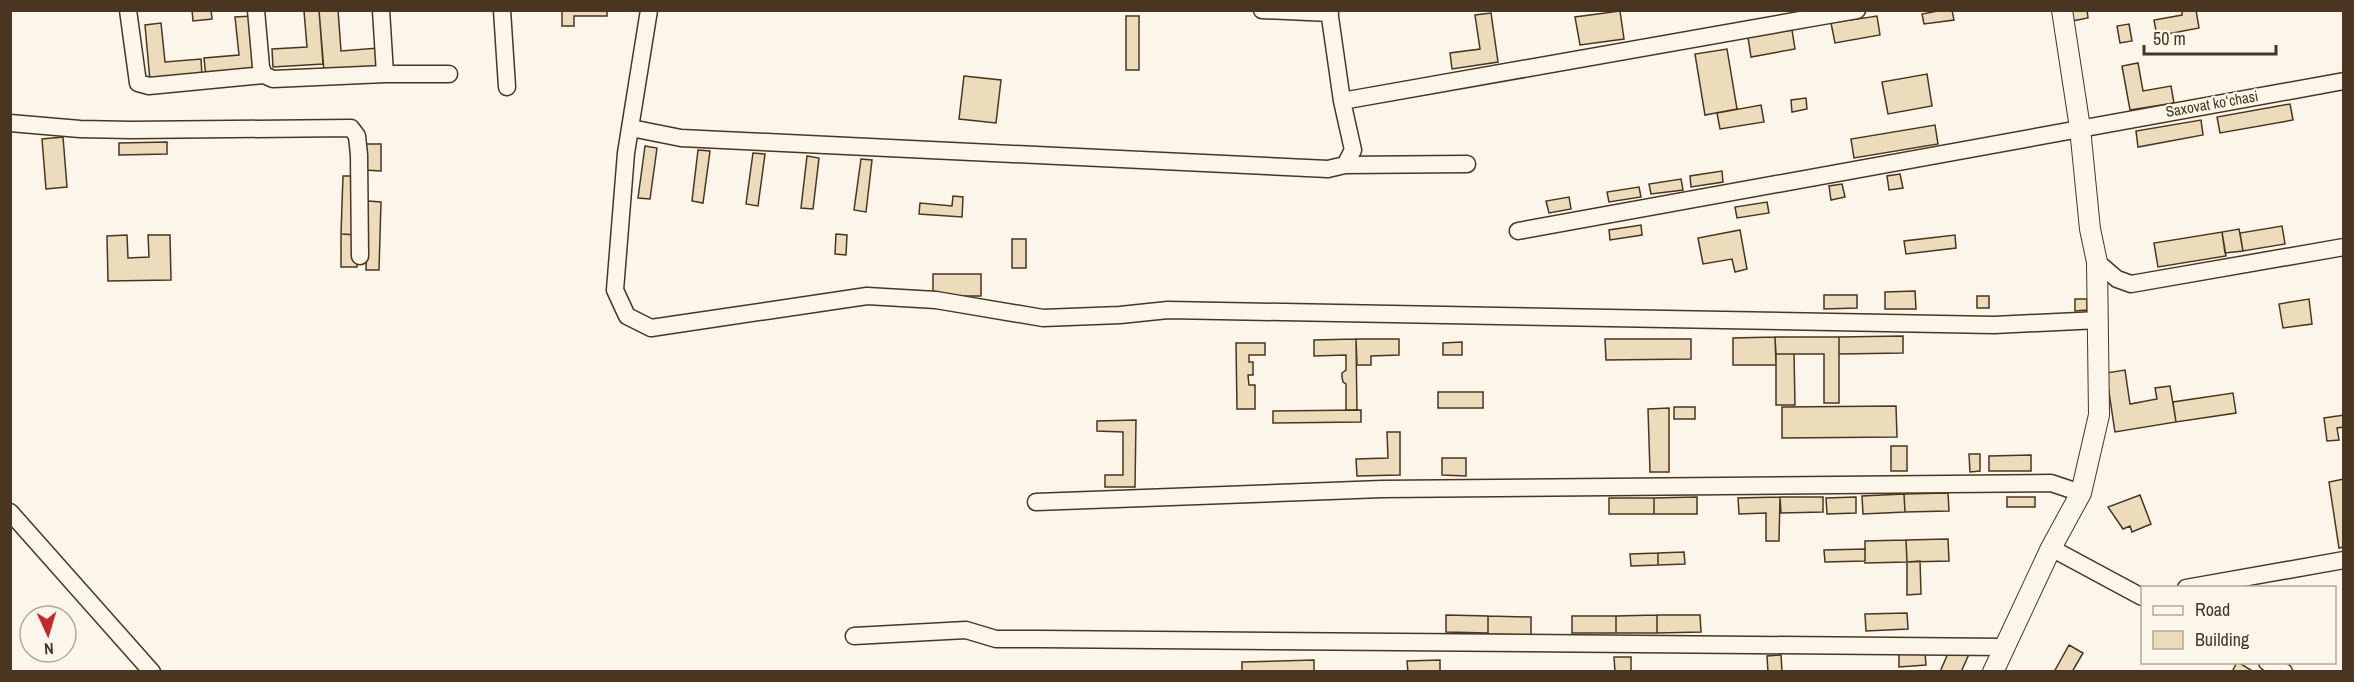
<svg xmlns="http://www.w3.org/2000/svg" width="2354" height="682" viewBox="0 0 2354 682" font-family="'Archivo Narrow',sans-serif">
  <rect width="100%" height="100%" fill="#fbf6e9"/>
  <path fill="#ecdcbc" stroke="#4a3520" stroke-width="1.5" d="M192,10H211L212,19L193,21Z
    M319,10L323,64L273,67L272,49L307,47L304,11Z
    M319,10H338L341,51L378,48L380,67L324,71Z
    M562,10H607V16H574V26H562Z
    M1943,10H1952L1954,20L1924,24L1922,14Z
    M2070,10H2087L2088,18L2072,21Z
    M2182,10H2196L2199,28L2157,36L2154,20L2182,15Z
    M1620,11L1624,39L1580,45L1575,17Z
    M1491,13L1498,62L1452,69L1450,53L1480,49L1475,15Z
    M253,16L259,72L206,77L204,58L239,55L235,17Z
    M1126,16H1139V70H1126Z
    M1877,16L1880,35L1835,43L1831,23Z
    M161,23L165,62L201,59L202,76L150,81L145,25Z
    M2129,24L2132,41L2120,43L2117,26Z
    M1792,30L1795,49L1751,57L1748,37Z
    M1727,49L1737,109L1705,115L1695,54Z
    M2138,63L2143,91L2171,86L2174,103L2130,110L2122,66Z
    M1927,74L1932,106L1888,114L1882,82Z
    M964,76L1001,80L996,123L959,119Z
    M1806,98L1807,109L1792,112L1791,100Z
    M2290,104L2293,120L2220,133L2217,117Z
    M1761,105L1764,122L1720,129L1717,113Z
    M2201,120L2203,135L2138,147L2136,131Z
    M1935,125L1938,144L1854,158L1851,139Z
    M63,137L67,187L46,189L42,139Z
    M167,142V154L119,155V143Z
    M366,144H381V171L365,170Z
    M645,146L657,148L650,199L638,198Z
    M698,150L710,151L703,203L692,201Z
    M753,153L765,154L758,206L746,204Z
    M807,156L819,158L813,209L801,208Z
    M861,159L872,160L866,212L854,210Z
    M1722,171L1723,182L1691,187L1690,176Z
    M1900,174L1903,188L1889,190L1887,176Z
    M343,176H359L358,235L341,234Z
    M1681,179L1683,190L1651,194L1649,184Z
    M1842,184L1845,197L1831,200L1829,186Z
    M1639,187L1641,197L1609,202L1607,192Z
    M953,196L963,197L962,217L919,214L920,203L952,206Z
    M1569,197L1571,209L1549,213L1546,201Z
    M368,201L381,202L379,270H366Z
    M1767,202L1769,213L1737,218L1735,207Z
    M1641,225L1642,235L1610,240L1609,230Z
    M2282,226L2285,244L2243,251L2240,233Z
    M2239,229L2243,251L2225,253L2222,232Z
    M1740,230L1747,269L1735,272L1732,259L1703,264L1698,238Z
    M2222,232L2226,256L2158,267L2154,243Z
    M341,234L358,235L357,267H341Z
    M836,234L847,235L846,255L835,254Z
    M127,235L128,258L149,257L148,235H170L171,280L108,281L107,236Z
    M1955,235L1956,248L1906,254L1904,241Z
    M1012,239H1026V268H1012Z
    M933,274H981V296H933Z
    M1915,291L1916,309H1885V292Z
    M1824,295H1857V308L1824,309Z
    M1977,296H1989V308H1977Z
    M2075,299H2087V310L2075,311Z
    M2309,299L2312,324L2283,328L2279,304Z
    M1903,336V353L1839,354V337Z
    M1775,337L1776,365H1733V338Z
    M1775,337H1839V403H1824V354H1776Z
    M1356,339H1399V355L1371,356V365H1357Z
    M1356,339L1357,410H1346V384L1343,382L1342,377V373L1346,370V355L1314,356V340Z
    M1605,339H1691V359L1606,360Z
    M1462,342V355H1443V343Z
    M1236,343H1265V355H1249V362H1253V375H1248L1249,385H1255V409H1237Z
    M1776,354H1794L1795,405H1776Z
    M2125,370L2130,404L2157,399L2155,388L2170,386L2176,422L2115,432L2106,373Z
    M1438,392H1483V408H1438Z
    M2233,393L2236,413L2176,422L2173,402Z
    M1896,406L1897,437L1782,438V407Z
    M1674,407H1695V419H1674Z
    M1669,408V472H1650L1648,409Z
    M1361,410V422L1273,423V411Z
    M2344,415V427L2337,428L2339,440L2327,441L2324,418Z
    M1136,420L1135,487H1105V475H1123V432L1097,431V421Z
    M1387,432H1400V475L1357,476L1356,459L1388,458Z
    M1891,446H1907V471H1891Z
    M1969,454H1980V471L1970,472Z
    M2031,455V471H1989V456Z
    M1442,458H1466V476L1442,475Z
    M2344,479V547L2339,548L2329,482Z
    M1948,493L1949,511L1905,512L1904,494Z
    M1904,494L1905,512L1863,514L1862,496Z
    M2140,495L2151,524L2132,532L2130,526L2123,529L2108,507Z
    M1697,497V514H1654V498Z
    M1780,497L1779,541H1766V513L1739,514L1738,498Z
    M1780,497H1823V512L1781,513Z
    M1856,497V513L1827,514L1826,498Z
    M2007,497H2035V507H2007Z
    M1609,498H1654V514H1609Z
    M1948,539L1949,561L1907,562L1906,540Z
    M1906,540L1907,562L1865,563V541Z
    M1865,549V561L1825,562L1824,550Z
    M1684,552L1685,564L1658,565V553Z
    M1658,553V565L1631,566L1630,554Z
    M1920,561L1921,594L1907,595V562Z
    M1907,613L1908,629L1866,631L1865,614Z
    M1446,615L1488,616V633L1446,632Z
    M1657,615H1700L1701,632L1657,633Z
    M1657,615V633H1616V616Z
    M1488,616L1531,617V635L1488,634Z
    M1572,616H1616V633H1572Z
    M2069,645L2083,653L2072,672H2054Z
    M1949,651L1970,652L1961,672H1940Z
    M1925,653L1926,665L1899,667V654Z
    M1781,655L1782,672H1768L1767,656Z
    M1614,657H1631V672H1615Z
    M1314,660V672H1242V662Z
    M1440,660V671L1408,672L1407,661Z
    M2237,662H2238L2254,672H2232Z"/>
  <g fill="none" stroke-linecap="round" stroke-linejoin="round">
    <defs>
      <path id="minor" d="M128,10L138,83L149,86L264,75
        M256,10L261,67L264,75L273,79L385,74H449
        M381,10L385,74
        M502,10L507,87
        M649,10L626,153L615,290L627,316L651,328L867,296L936,300L1043,318L1120,315L1168,310L1994,325L2099,320
        M1262,10L1330,13
        M1342,101L1857,10
        M10,123L80,129L131,130L351,128L357,136L359,155L360,256
        M631,128L681,138L1328,169L1345,165L1353,150L1342,101L1329,10
        M1345,165L1467,164
        M1518,231L2344,81
        M2097,262L2117,279L2131,284L2344,247
        M1036,502L1382,489L2051,483L2081,493
        M10,512L152,672
        M2051,548L2142,597
        M2186,588L2344,560
        M854,636L966,630L996,639H1040L2005,647
        M2267,662L2284,672"/>
      <path id="tertiary" d="M1993,672L2051,548L2081,493L2099,415L2097,262L2090,229L2080,128L2062,10"/>
    </defs>
    <use href="#minor" stroke="#4a3520" stroke-width="19"/>
    <use href="#tertiary" stroke="#4a3520" stroke-width="22"/>
    <use href="#minor" stroke="#fbf6e9" stroke-width="16"/>
    <use href="#tertiary" stroke="#fbf6e9" stroke-width="20"/>
  </g>
  <g text-anchor="middle" stroke-width="4.5" stroke-linejoin="round" paint-order="stroke">
    <g font-size="15" fill="#4a3520" stroke="#fbf6e9">
      <text transform="translate(2212 104) rotate(-10)" y="5">Saxovat koʻchasi</text>
    </g>
  </g>
  <rect width="2354" height="682" fill="none" stroke="#4a3520" stroke-width="24"/>
  <rect x="2141" y="586" width="195" height="78" fill="#fbf6e9" stroke="#b4a999" stroke-width="1.5"/>
  <rect x="2153" y="606" width="30" height="9" fill="#fbf6e9" stroke="#b4a999" stroke-width="1.5"/>
  <text x="2195" y="616" font-size="18" fill="#4a3520">Road</text>
  <rect x="2153" y="631" width="30" height="18" fill="#ecdcbc" stroke="#b4a999" stroke-width="1.5"/>
  <text x="2195" y="646" font-size="18" fill="#4a3520">Building</text>
  <g transform="translate(48 634) rotate(176)"><circle r="28" fill="#fbf6e9" stroke="#b4a999" stroke-width="1.5"/>
  <path d="M0-4.5L10 22L0 15L-10 22Z" fill="#c62828"/>
  <text y="-9" font-size="16" font-weight="bold" text-anchor="middle" fill="#4a3520">N</text>
  </g>
  <path d="M2144 45v9h132v-9" fill="none" stroke="#4a3520" stroke-width="3"/>
  <text x="2153" y="45" font-size="18" fill="#4a3520" stroke="#fbf6e9" stroke-width="4.5" paint-order="stroke">50 m</text>
</svg>
